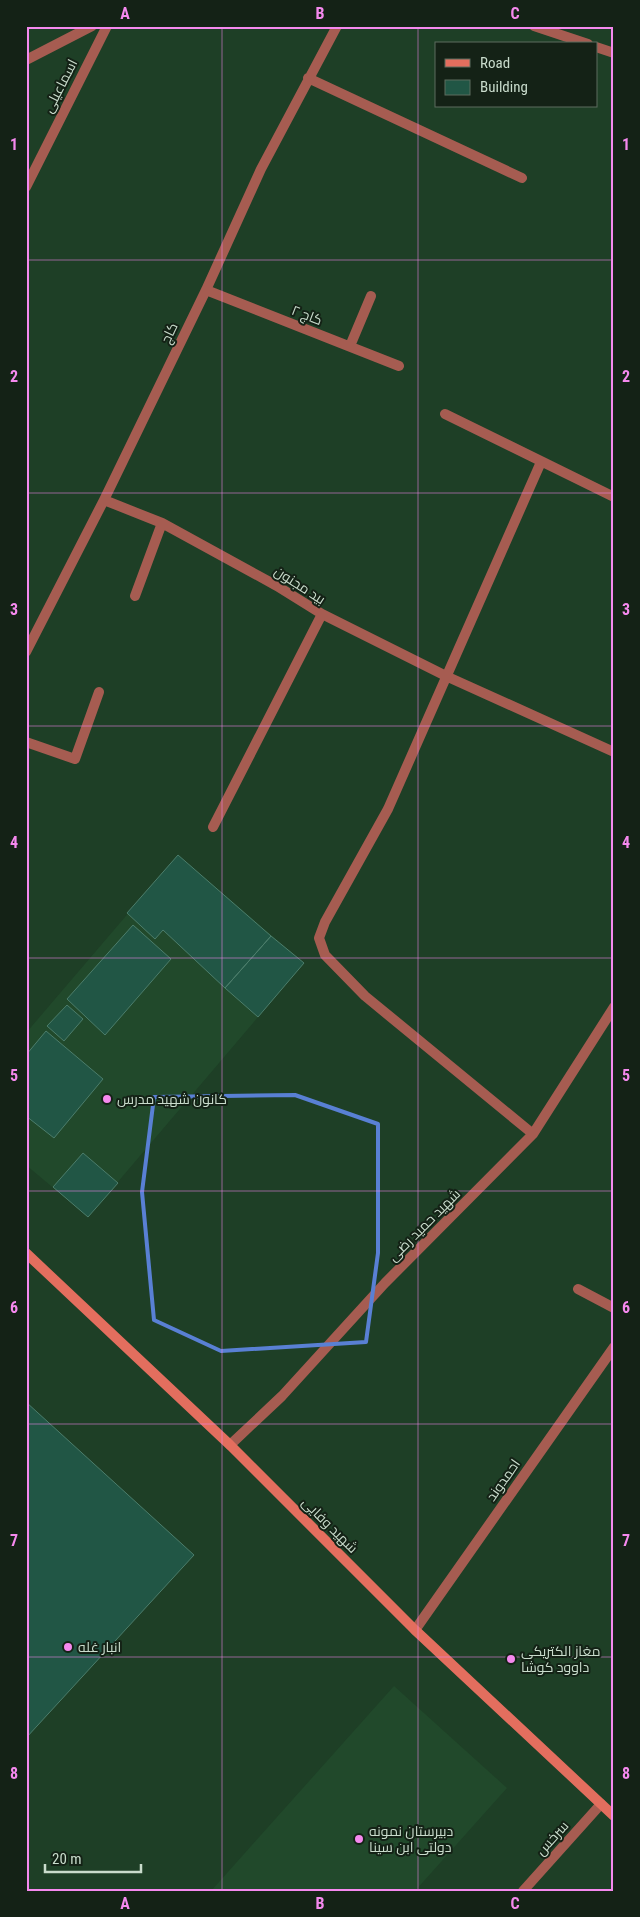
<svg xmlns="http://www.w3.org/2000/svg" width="640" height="1917" viewBox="0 0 640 1917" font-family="'Roboto Condensed',Cairo,sans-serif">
  <rect width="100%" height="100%" fill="#1e3f26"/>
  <path fill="#21492b" d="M178,855L304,963L88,1217L26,1165V1033Z
    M394,1686L507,1788L415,1891H211Z"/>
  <path fill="#215645" stroke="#4c7d6b" d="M178,855L271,936L225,988L163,930L155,939L127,913Z
    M133,925L171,959L105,1035L67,999Z
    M271,936L304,963L258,1017L225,988Z
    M67,1005L83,1019L64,1041L47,1026Z
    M46,1031L103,1079L54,1138L26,1116V1055Z
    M83,1153L118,1183L88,1217L53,1187Z
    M26,1402L194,1555L26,1738Z"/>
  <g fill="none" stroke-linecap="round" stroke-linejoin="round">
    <path stroke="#a65c51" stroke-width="10" d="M308,78L522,178
      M26,187L107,26
      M206,290L399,366
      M350,346L371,296
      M445,414L614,497
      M104,500L162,523L277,586L322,614L213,827
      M135,596L162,523
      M322,614L448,677L614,752
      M26,652L104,500L206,290L261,169L337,26
      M26,742L75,759L99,692
      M533,1134L365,996L325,955L319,938L325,922L388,809L541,462
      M578,1289L614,1308
      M230,1445L282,1396L385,1283L533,1134L614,1007
      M415,1630L614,1347
      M523,1891L601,1804"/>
    <path stroke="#a65c51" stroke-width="10" d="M534,26L588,44
      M596,47L614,53
      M26,60L92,26"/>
    <path stroke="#e36e5e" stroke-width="10" d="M26,1253L230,1445L415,1630L614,1816"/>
  </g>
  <path fill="none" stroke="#5980d4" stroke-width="4" stroke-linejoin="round" d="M295,1095L378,1124V1253L366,1342L221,1351L154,1320L142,1192L154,1097Z"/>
  <path fill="none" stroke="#f589ee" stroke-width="1" stroke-opacity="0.55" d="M222,26V1891M418,26V1891M26,260H614M26,493H614M26,726H614M26,958H614M26,1191H614M26,1424H614M26,1657H614"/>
  <g fill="#f589ee" stroke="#142216" stroke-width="2">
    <circle cx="107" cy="1099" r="5"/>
    <circle cx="68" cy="1647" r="5"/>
    <circle cx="511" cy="1659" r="5"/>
    <circle cx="359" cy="1839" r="5"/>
  </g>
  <g text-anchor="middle" stroke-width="4" stroke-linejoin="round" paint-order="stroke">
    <g font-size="14" fill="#c9dccc" stroke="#142216">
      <text transform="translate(60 86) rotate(-63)" y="5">اسماعیلی</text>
      <text transform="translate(307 315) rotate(21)" y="5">کاج ۲</text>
      <text transform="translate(169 333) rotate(-64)" y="5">کاج</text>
      <text transform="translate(300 585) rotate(33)" y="5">بید مجنون</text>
      <text transform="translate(424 1225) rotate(-45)" y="5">شهید حمید رضی</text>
      <text transform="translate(503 1480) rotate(-55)" y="5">احمدوند</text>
      <text transform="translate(330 1525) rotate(45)" y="5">شهید وفایی</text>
      <text transform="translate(552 1838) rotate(-48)" y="5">سرخس</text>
    </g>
    <g font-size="14" fill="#c9dccc" stroke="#142216" text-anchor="start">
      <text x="117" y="1104">کانون شهید مدرس</text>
      <text x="78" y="1652">انبار غله</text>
      <text x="521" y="1656">مغاز الکتریکی<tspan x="521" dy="16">داوود کوشا</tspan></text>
      <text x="369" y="1836">دبیرستان نمونه<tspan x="369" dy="16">دولتی ابن سینا</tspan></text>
    </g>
  </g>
  <rect width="640" height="1917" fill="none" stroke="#142216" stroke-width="55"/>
  <rect x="435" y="42" width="162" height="65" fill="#142216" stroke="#5c6c5f"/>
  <rect x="445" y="59" width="25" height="8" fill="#e36e5e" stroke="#5c6c5f"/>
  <text x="480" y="68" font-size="15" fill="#c9dccc">Road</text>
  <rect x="445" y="80" width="25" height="15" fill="#215645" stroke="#5c6c5f"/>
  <text x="480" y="92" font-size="15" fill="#c9dccc">Building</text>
  <path d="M45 1864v8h96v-8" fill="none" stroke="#c9dccc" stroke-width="2.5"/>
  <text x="52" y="1864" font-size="15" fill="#c9dccc" stroke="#142216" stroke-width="4" paint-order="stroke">20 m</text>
  <rect x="28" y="28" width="584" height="1862" fill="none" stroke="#f589ee" stroke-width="2"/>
  <g font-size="16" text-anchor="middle" font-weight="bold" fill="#f589ee">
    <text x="125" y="19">A</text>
    <text x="320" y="19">B</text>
    <text x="515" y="19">C</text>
    <text x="14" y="150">1</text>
    <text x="626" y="150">1</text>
    <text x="14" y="382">2</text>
    <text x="626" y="382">2</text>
    <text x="14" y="615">3</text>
    <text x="626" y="615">3</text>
    <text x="14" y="848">4</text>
    <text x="626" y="848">4</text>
    <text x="14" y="1081">5</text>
    <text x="626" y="1081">5</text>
    <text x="14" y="1313">6</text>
    <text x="626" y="1313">6</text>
    <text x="14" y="1546">7</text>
    <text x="626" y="1546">7</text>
    <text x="14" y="1779">8</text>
    <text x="626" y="1779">8</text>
    <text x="125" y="1909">A</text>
    <text x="320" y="1909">B</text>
    <text x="515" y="1909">C</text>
  </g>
</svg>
